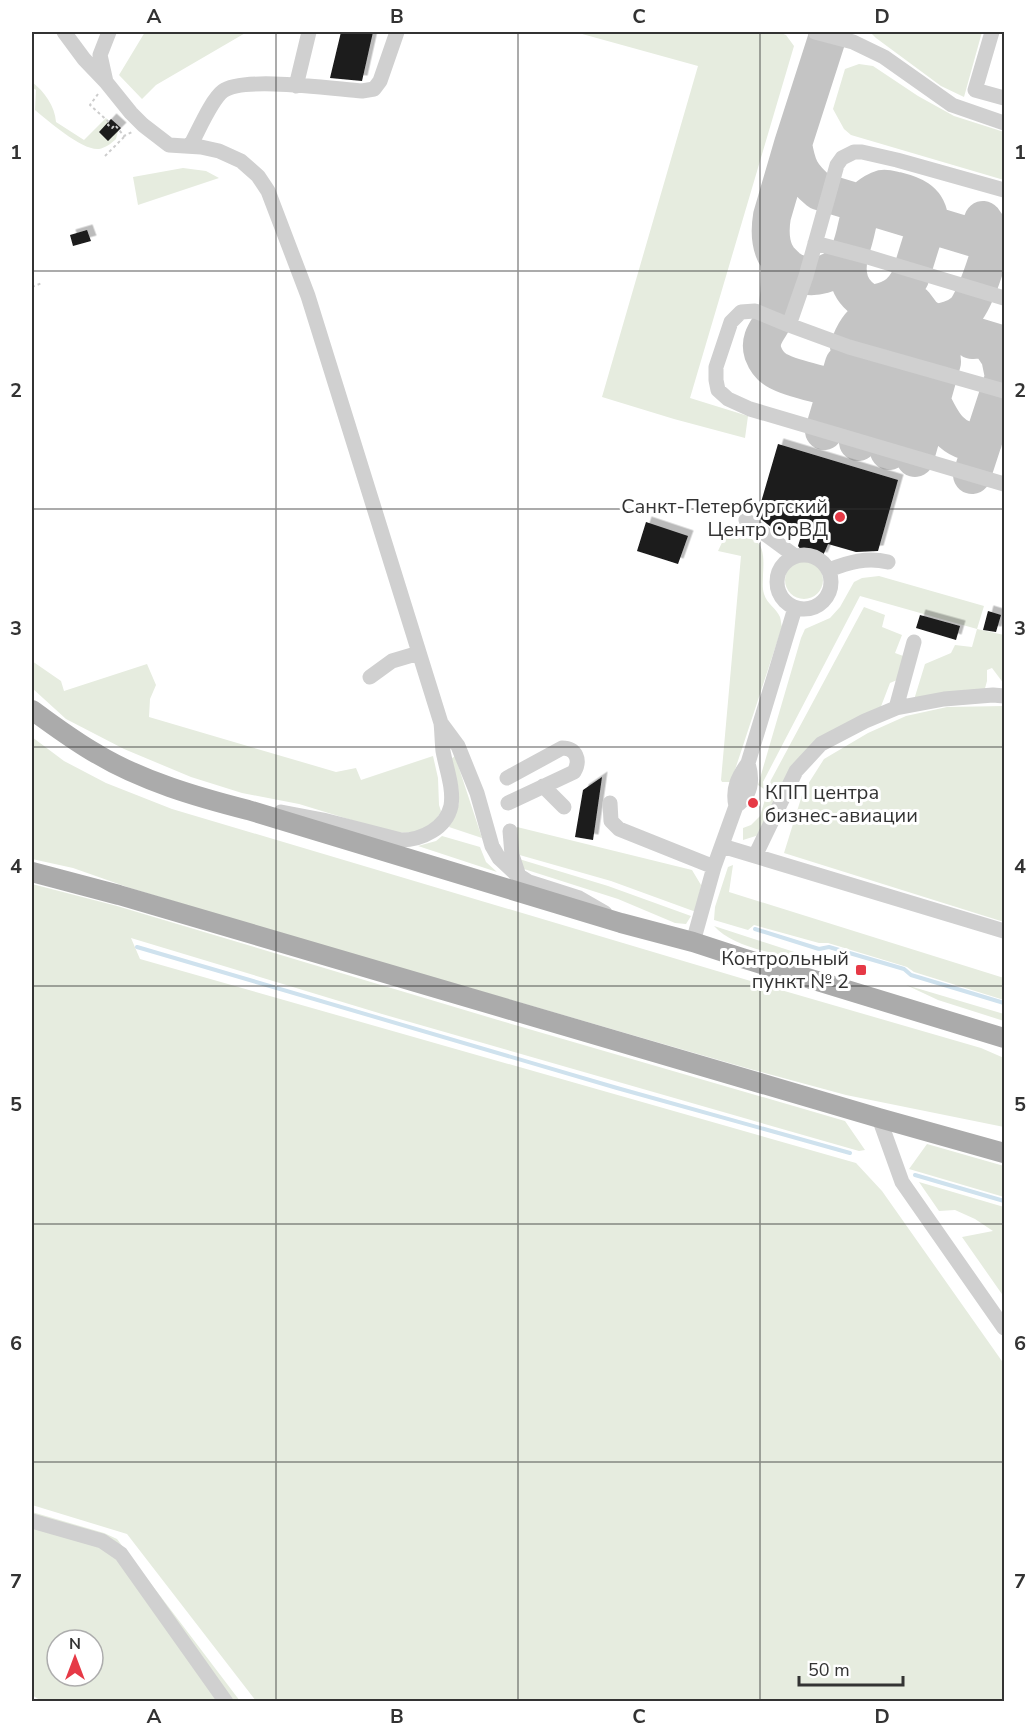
<svg xmlns="http://www.w3.org/2000/svg" width="1036" height="1733" viewBox="0 0 1036 1733" font-family="'Nunito Sans',sans-serif">
  <defs>
    <filter id="shadow"><feDropShadow dx="5.5" dy="-5.5" stdDeviation="0" flood-color="#0004"/></filter>
  </defs>
  <rect width="100%" height="100%" fill="#fff"/>
  <path fill="#e6ecdf" fill-rule="evenodd" d="M145,32H247L156,85L142,99L119,75Z
    M575,32H778L786,35L794,46L690,398L748,416L745,438L674,419L602,397L698,66Z
    M870,32H982L964,97L941,86L876,38Z
    M859,64L873,66L918,96L954,116L1004,132V180L851,135L844,129L833,109L845,69Z
    M32,82C44,91 55,106 56,122L84,140L106,118L118,131L116,139C112,143 105,148 99,149C83,151 48,121 35,110L36,90L32,87Z
    M183,168L206,171L219,178L138,205L133,177Z
    M726,534C760,539 765,539 763,575C763,582 762,587 764,594C767,604 777,609 780,617C781,620 781,624 782,627L731,782H722L721,780L741,556L718,551Z
    M785 580a19 19 0 1 1 38 0a19 19 0 1 1-38 0Z
    M879,576L984,606L977,629L1004,635V684L992,668L987,670V681L984,692L913,703L925,664L951,653L955,645L972,647L977,629L860,596L763,782L764,789L758,785L801,638L805,629L830,618L840,607L854,582L862,578Z
    M864,607L885,615L882,627L902,635L895,653L906,657L897,680L890,683L880,709L815,745L759,835L743,840V828L751,825L760,816L771,780Z
    M32,661L61,681L64,691L147,664L156,685L150,699L149,717L336,772L356,768L361,780L433,756L438,778L439,805L441,811L434,824L418,832L394,833L299,804L242,793L191,777L124,749L66,719L32,688Z
    M1004,706V922L784,853L803,792L824,759L868,733L906,716L947,707Z
    M32,737L64,761L106,783L172,809L781,990L981,1048L1004,1058V1127L846,1095L750,1069L269,930L130,888L73,868L32,859Z
    M455,756L482,838L449,827L459,803L458,786L451,759Z
    M517,827L692,870L701,885L696,912L611,881L516,854L514,841Z
    M442,836L480,847L486,862L497,872L418,846L436,841Z
    M519,859L608,886L691,916L686,924L675,923L618,899L524,869Z
    M733,865L729,892L1004,978V1000L914,972L907,967L828,943H819L754,925L748,930L714,920L715,907L728,867Z
    M32,884L117,906L498,1020L845,1121L865,1150L859,1151L382,1014L131,938L140,959L856,1163L882,1191L1004,1364V1701H256L127,1534L32,1505Z
    M714,926L822,961C790,957 735,950 714,926Z
    M906,985L1004,1014V1021L938,1000Z
    M927,1144L1004,1166V1197L909,1169Z
    M919,1182L1004,1207V1297L962,1237L993,1231L975,1219L955,1210L939,1211Z
    M32,1512L104,1533L117,1539L240,1701L43,1702L32,1695ZM57,1640H93V1676H57Z"/>
  <g fill="none" stroke-linecap="round" stroke-linejoin="round">
    <path stroke="#cfe2ee" stroke-width="4" d="M755,929L819,949L829,947L904,969L911,975L1004,1003
      M137,947L617,1088L850,1153
      M915,1175L1004,1201"/>
    <path stroke="#c4c4c4" stroke-width="38" d="M793,144L829,32
      M779,260C783,263 786,267 789,269C810,284 838,274 849,253C857,236 857,216 865,199C870,195 875,191 882,189C887,188 892,190 897,191C913,195 926,200 929,217L910,278C902,295 889,302 871,304C849,293 844,275 850,252
      M914,304L923,316L934,323C945,322 955,320 964,312C974,303 990,256 991,242C991,233 988,226 983,220
      M928,322L1004,345
      M972,340L984,339L992,345L1000,357L1004,377L972,475
      M849,347C858,320 872,311 900,313C911,324 920,333 919,350L889,451
      M879,371C872,379 865,386 853,389C842,392 789,377 778,371C770,367 766,361 763,353C757,334 776,325 778,307C779,298 781,269 779,261C779,258 776,255 775,253C770,242 770,228 772,216L793,144C797,167 800,175 819,191L1004,247
      M926,389C939,416 948,445 983,442
      M824,431L844,364
      M858,442C865,418 880,350 895,334C904,325 913,323 925,321C938,336 941,342 942,362L915,458"/>
  </g>
  <path fill="#1a1a1a" filter="url(#shadow)" d="M341,32H373L362,81L330,78Z
    M111,119L121,128L108,141L99,132Z
    M87,230L91,241L73,246L70,235Z
    M778,444L898,480L878,551L856,552L828,544L822,558L804,553L798,546L801,536L771,527L757,516Z
    M646,522L688,536L678,564L637,551Z
    M988,611L1001,615L996,632L983,630Z
    M920,615L960,626L956,640L916,628Z
    M602,777L593,840L575,837L583,790Z"/>
  <g fill="none" stroke-linecap="round" stroke-linejoin="round">
    <path stroke="#cdcdcd" stroke-width="2" stroke-dasharray="3 3" stroke-linecap="butt" d="M98,94L90,105L110,123L108,125L112,128L115,125L124,136L132,132
      M105,156L124,137
      M32,287L42,283"/>
    <path stroke="#d0d0d0" stroke-width="15" d="M64,32L84,59L106,82L131,113L143,125L169,145L201,147L219,151L241,161L258,176L268,191L308,296L441,723C442,732 442,741 443,751C446,768 454,788 451,806C446,828 422,840 401,840L323,820L281,812
      M815,32L853,42L884,57L952,105L1004,123
      M992,32L975,90L1004,98
      M106,82L100,55L109,32
      M296,86L309,32
      M190,146C198,132 211,100 223,91C243,76 334,89 362,91L374,89L380,81L397,32
      M815,243L868,257L1004,298
      M789,325L806,276L837,165L842,158L854,152H862L897,160L1004,190
      M1004,391L849,347L789,325L755,311L741,312L731,322L716,367V380L718,390L728,399L750,409L1004,484
      M746,520L795,556
      M777 582a27 27 0 1 1 54 0a27 27 0 1 1-54 0Z
      M829,570C849,562 867,557 888,562
      M370,677L392,661L419,653
      M896,708L914,642
      M441,723L458,746L477,793L492,846L499,858L515,873L529,882L579,898L605,913
      M507,778L562,748C576,748 581,760 574,772L508,803
      M543,786L564,807
      M610,803L611,821L619,829L714,867
      M736,806C732,789 738,777 748,763L795,608
      M510,831L512,855L519,876
      M722,846L1004,931
      M755,856L796,771L821,744L865,721L896,708L944,699L993,695L1004,696
      M693,942L714,867L736,806C752,795 753,780 748,763
      M879,1118L902,1182L1004,1328
      M32,1521L102,1541L121,1554L226,1702"/>
    <path stroke="#ababab" stroke-width="20" d="M32,710C53,725 74,741 97,754C142,781 197,797 248,810L621,923L693,942L742,958L1004,1038
      M32,872L119,895L879,1118L1004,1153"/>
  </g>
  <path fill="none" stroke="#333" stroke-width="1.5" stroke-opacity="0.55" d="M276,32V1702M518,32V1702M760,32V1702M32,271H1004M32,509H1004M32,747H1004M32,986H1004M32,1224H1004M32,1462H1004"/>
  <g fill="#e63946" stroke="#fff" stroke-width="2">
    <circle cx="840" cy="517" r="6"/>
    <circle cx="753" cy="803" r="6"/>
    <rect x="855" y="964" width="12" height="12" rx="3"/>
  </g>
  <g text-anchor="middle" stroke-width="6" stroke-linejoin="round" paint-order="stroke">
    <g font-size="20" fill="#333" stroke="#fff" text-anchor="end">
      <text x="828" y="513">Санкт-Петербургский<tspan x="828" dy="23">Центр ОрВД</tspan></text>
      <text x="765" y="799" text-anchor="start">КПП центра<tspan x="765" dy="23">бизнес-авиации</tspan></text>
      <text x="849" y="965">Контрольный<tspan x="849" dy="23">пункт № 2</tspan></text>
    </g>
  </g>
  <rect width="1036" height="1733" fill="none" stroke="#ffffff" stroke-width="66"/>
  <g transform="translate(75 1658)"><circle r="28" fill="#ffffff" stroke="#adadad" stroke-width="1.5"/>
  <path d="M0-4.5L10 22L0 15L-10 22Z" fill="#e63946"/>
  <text y="-9" font-size="16" font-weight="bold" text-anchor="middle" fill="#333333">N</text>
  </g>
  <path d="M799 1676v9h104v-9" fill="none" stroke="#333333" stroke-width="3"/>
  <text x="808" y="1676" font-size="18" fill="#333333" stroke="#ffffff" stroke-width="4.5" paint-order="stroke">50 m</text>
  <rect x="33" y="33" width="970" height="1667" fill="none" stroke="#333" stroke-width="2"/>
  <g font-size="20" text-anchor="middle" font-weight="bold" fill="#333">
    <text x="154" y="23">A</text>
    <text x="397" y="23">B</text>
    <text x="639" y="23">C</text>
    <text x="882" y="23">D</text>
    <text x="16" y="159">1</text>
    <text x="1020" y="159">1</text>
    <text x="16" y="397">2</text>
    <text x="1020" y="397">2</text>
    <text x="16" y="635">3</text>
    <text x="1020" y="635">3</text>
    <text x="16" y="873">4</text>
    <text x="1020" y="873">4</text>
    <text x="16" y="1111">5</text>
    <text x="1020" y="1111">5</text>
    <text x="16" y="1350">6</text>
    <text x="1020" y="1350">6</text>
    <text x="16" y="1588">7</text>
    <text x="1020" y="1588">7</text>
    <text x="154" y="1723">A</text>
    <text x="397" y="1723">B</text>
    <text x="639" y="1723">C</text>
    <text x="882" y="1723">D</text>
  </g>
</svg>
